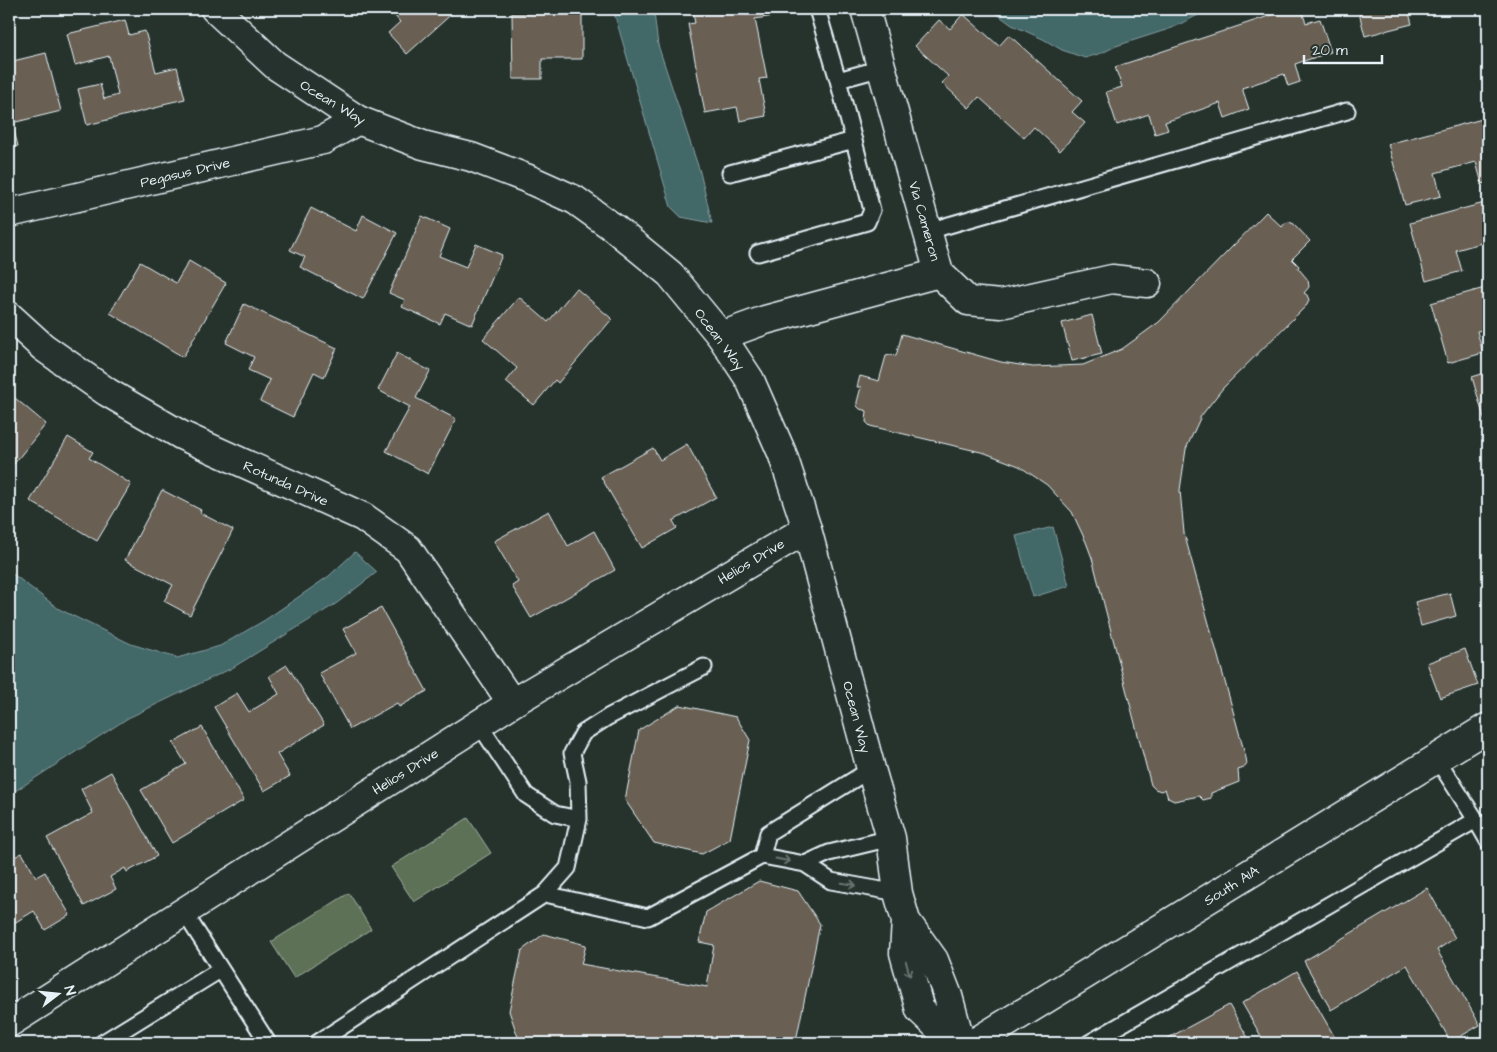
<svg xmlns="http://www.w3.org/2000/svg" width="1497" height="1052" viewBox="0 0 1497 1052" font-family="'Architects Daughter',sans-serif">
  <rect width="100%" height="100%" fill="#26332d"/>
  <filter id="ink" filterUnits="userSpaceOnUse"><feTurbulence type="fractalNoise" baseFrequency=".02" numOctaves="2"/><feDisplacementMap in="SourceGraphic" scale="10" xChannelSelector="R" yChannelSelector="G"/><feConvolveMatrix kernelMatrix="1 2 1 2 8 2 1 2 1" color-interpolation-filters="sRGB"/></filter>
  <g filter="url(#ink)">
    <path fill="#5c7154" stroke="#a2b1a6" d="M468,818L491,853L414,902L391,867Z
      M349,893L371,929L294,978L271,942Z"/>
    <path fill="#436768" stroke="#859ea2" d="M613,9H653L654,13L658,45L700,172L712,223L681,217L671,207Z
      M990,9H1216L1198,15L1172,28L1116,46L1102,53L1085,58L1062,50L1043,39L1012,25Z
      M1053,527L1069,586L1033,597L1016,536Z
      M355,552L377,572L337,603L232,668L128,718L9,795V571L59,609L131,644L177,658L220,646L265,620L329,576Z"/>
    <path fill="#696053" stroke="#e8f1f8" d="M389,9H456V10L407,54L388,33L400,22Z
      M529,9H568L569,14H582V59H542V79H513L512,13H529Z
      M692,9H772L774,16L755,19L767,78L759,79L766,116L740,121L737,107L705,113L688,24L695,23Z
      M1290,9H1301L1306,23L1320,19L1331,52L1295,64L1300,82L1288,86L1284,74L1242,88L1249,109L1225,118L1220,103L1165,122L1168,130L1155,134L1149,114L1117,125L1106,92L1122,87L1115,67Z
      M1358,9H1408L1412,24L1365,36Z
      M963,14L999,46L1009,35L1082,101L1072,112L1085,123L1060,151L1034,127L1024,138L979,97L969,108L942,83L948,76L915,46L939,20L950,29Z
      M125,20L129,35L145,31L156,72L177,67L185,99L163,104V106L87,125L78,89L100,84L104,99L118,95L109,56L75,65L67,34Z
      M46,53L61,111L12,123L18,146L9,148V62Z
      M1486,118L1488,128V182L1482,184L1476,162L1435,173L1441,196L1405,205L1388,144Z
      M1488,202V253L1485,242L1456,250L1462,271L1426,281L1410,223Z
      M311,208L356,231L363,215L397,233L363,299L300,267L305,257L290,250Z
      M1266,212L1282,227L1285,223L1289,222L1294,224L1310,241L1292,259L1299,266L1298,268L1308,280L1309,287L1304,293L1307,295L1309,300L1307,305L1223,388L1201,416L1186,449L1180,490L1184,533L1246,758L1247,764L1244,768L1238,770L1239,782L1211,793V798L1203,800L1199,796L1174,801L1168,798L1165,789L1161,791L1155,789L1151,785L1092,558L1086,542L1072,512L1047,485L1019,466L985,453L870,426L866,422L867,411L860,409L857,406V402L861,387H857L860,376L879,381L886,356L890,355L896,356L902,334L1001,362L1033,367L1083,365L1122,349L1159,322Z
      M422,216L450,229L439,256L466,267L476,244L502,255L472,325L445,313L440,324L402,307L405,300L389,293Z
      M189,261L226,283L183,357L110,313L140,262L176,283Z
      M1488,287V329L1477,331L1483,353L1448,363L1431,303Z
      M576,288L612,319L558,383L555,380L534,405L506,382L517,368L483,339L519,297L548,322Z
      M244,304L337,348L324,377L314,372L293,417L260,401L270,380L248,370L254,357L226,343Z
      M1092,315L1102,354L1072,361L1062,323Z
      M397,353L430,371L416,398L456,419L428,474L386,451L410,407L378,390Z
      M1488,372V432L1472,377Z
      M9,393L46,424L9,470Z
      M68,437L93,452L89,458L131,484L97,541L30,501Z
      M687,444L716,497L673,521L677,528L642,548L601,477L653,448L660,460Z
      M162,490L201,510L200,513L233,530L190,615L164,601L173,585L125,560Z
      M549,511L568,546L594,531L615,570L531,618L512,586L518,582L494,541Z
      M1450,593L1456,616L1421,626L1415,602Z
      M381,608L427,691L399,707L397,703L350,729L319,673L356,653L343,629Z
      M1465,649L1478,685L1440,698L1427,663Z
      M287,665L324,725L277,754L290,776L264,791L214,707L237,693L249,712L279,694L269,676Z
      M680,705L736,717L750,740L730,839L702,854L654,843L625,800L639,730Z
      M202,727L244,800L172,843L141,790L186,764L173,743Z
      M111,772L157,856L127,872L125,868L110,877L116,889L84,906L47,838L93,813L81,789Z
      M22,853L36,877L45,872L70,915L45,930L34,911L9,926V860Z
      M759,881L798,891L820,924L797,1036L784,1043H520L509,1011L522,950L544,934L586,945L581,964L707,987L714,945L699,942L706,912Z
      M1427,888L1455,938L1437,950L1480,1025L1451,1042L1407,965L1331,1010L1304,961Z
      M1297,971L1338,1043H1265L1242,1003Z
      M1229,1005L1251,1043H1159Z"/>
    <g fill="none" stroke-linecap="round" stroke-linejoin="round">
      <defs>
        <path id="service" d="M838,80L882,68
          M730,173L854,140
          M928,231L1347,111
          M758,253L867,222L872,210L838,80L817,9
          M479,724L526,795L555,814L579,819
          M1476,820L1488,841
          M762,856L805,864L831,881L898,893
          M805,864L829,853L891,838
          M545,894L648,917L762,856L768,833L871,769
          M184,912L268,1043
          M102,1043L220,970
          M317,1043L545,894L568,868L579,819L578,781L572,753L583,733L608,717L704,667
          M1089,1043L1476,820L1437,759"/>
        <path id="minor" d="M865,9L939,273L968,301L1001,304L1112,279L1147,283
          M9,213L323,140L358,120
          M9,316L43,347L107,392L181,435L363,517L408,549L512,703
          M721,336L765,320L939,273
          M9,1023L512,703L807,529"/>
        <path id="tertiary" d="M215,9L275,65L358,120L423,145L471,157L526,178L575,200L614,228L670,274L721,336L750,380L782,453L807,529L871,769L891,838L898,893L906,921L904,953L920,1010L955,1043
          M906,921L934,960L948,996L961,1043
          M974,1043L1488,727"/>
      </defs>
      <use href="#service" stroke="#e8f1f8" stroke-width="19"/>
      <use href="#minor" stroke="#e8f1f8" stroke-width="31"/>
      <use href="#tertiary" stroke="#e8f1f8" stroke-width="31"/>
      <use href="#service" stroke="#26332d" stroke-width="15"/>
      <use href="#minor" stroke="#26332d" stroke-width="28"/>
      <use href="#tertiary" stroke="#26332d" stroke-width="28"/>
    </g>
    <defs><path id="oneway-shaft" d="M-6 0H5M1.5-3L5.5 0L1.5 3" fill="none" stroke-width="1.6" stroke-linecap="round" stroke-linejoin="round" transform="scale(1.25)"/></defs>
    <g stroke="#6a7674">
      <use href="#oneway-shaft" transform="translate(783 860) rotate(11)"/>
      <use href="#oneway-shaft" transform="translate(849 884) rotate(10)"/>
      <use href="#oneway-shaft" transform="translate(908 969) rotate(74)"/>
    </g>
  </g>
  <g text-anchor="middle" stroke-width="5" stroke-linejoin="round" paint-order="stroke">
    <g font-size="14" fill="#e8f1f8" stroke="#26332d">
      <text transform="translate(333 102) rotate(31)" y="5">Ocean Way</text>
      <text transform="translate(185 172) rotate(-13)" y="5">Pegasus Drive</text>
      <text transform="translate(925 221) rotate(74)" y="5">Via Cameron</text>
      <text transform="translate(720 339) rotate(53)" y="5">Ocean Way</text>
      <text transform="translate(286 483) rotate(24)" y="5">Rotunda Drive</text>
      <text transform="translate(751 561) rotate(-31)" y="5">Helios Drive</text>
      <text transform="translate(857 717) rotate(75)" y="5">Ocean Way</text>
      <text transform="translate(405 771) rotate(-32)" y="5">Helios Drive</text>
      <text transform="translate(1231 885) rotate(-32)" y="5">South A1A</text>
    </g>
  </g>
  <rect width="1497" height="1052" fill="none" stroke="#26332d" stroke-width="30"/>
  <rect x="15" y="15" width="1467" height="1022" fill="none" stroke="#e8f1f8" stroke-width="2" filter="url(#ink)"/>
  <g transform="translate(58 994) rotate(74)" stroke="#26332d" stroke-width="4" paint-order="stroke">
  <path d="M0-4L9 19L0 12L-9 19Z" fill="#e8f1f8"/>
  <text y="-8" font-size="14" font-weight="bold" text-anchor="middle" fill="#e8f1f8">N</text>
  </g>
  <path d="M1304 55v8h78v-8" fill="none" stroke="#e8f1f8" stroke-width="2.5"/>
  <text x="1312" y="55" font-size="15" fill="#e8f1f8" stroke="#26332d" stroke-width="4" paint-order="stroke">20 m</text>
</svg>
